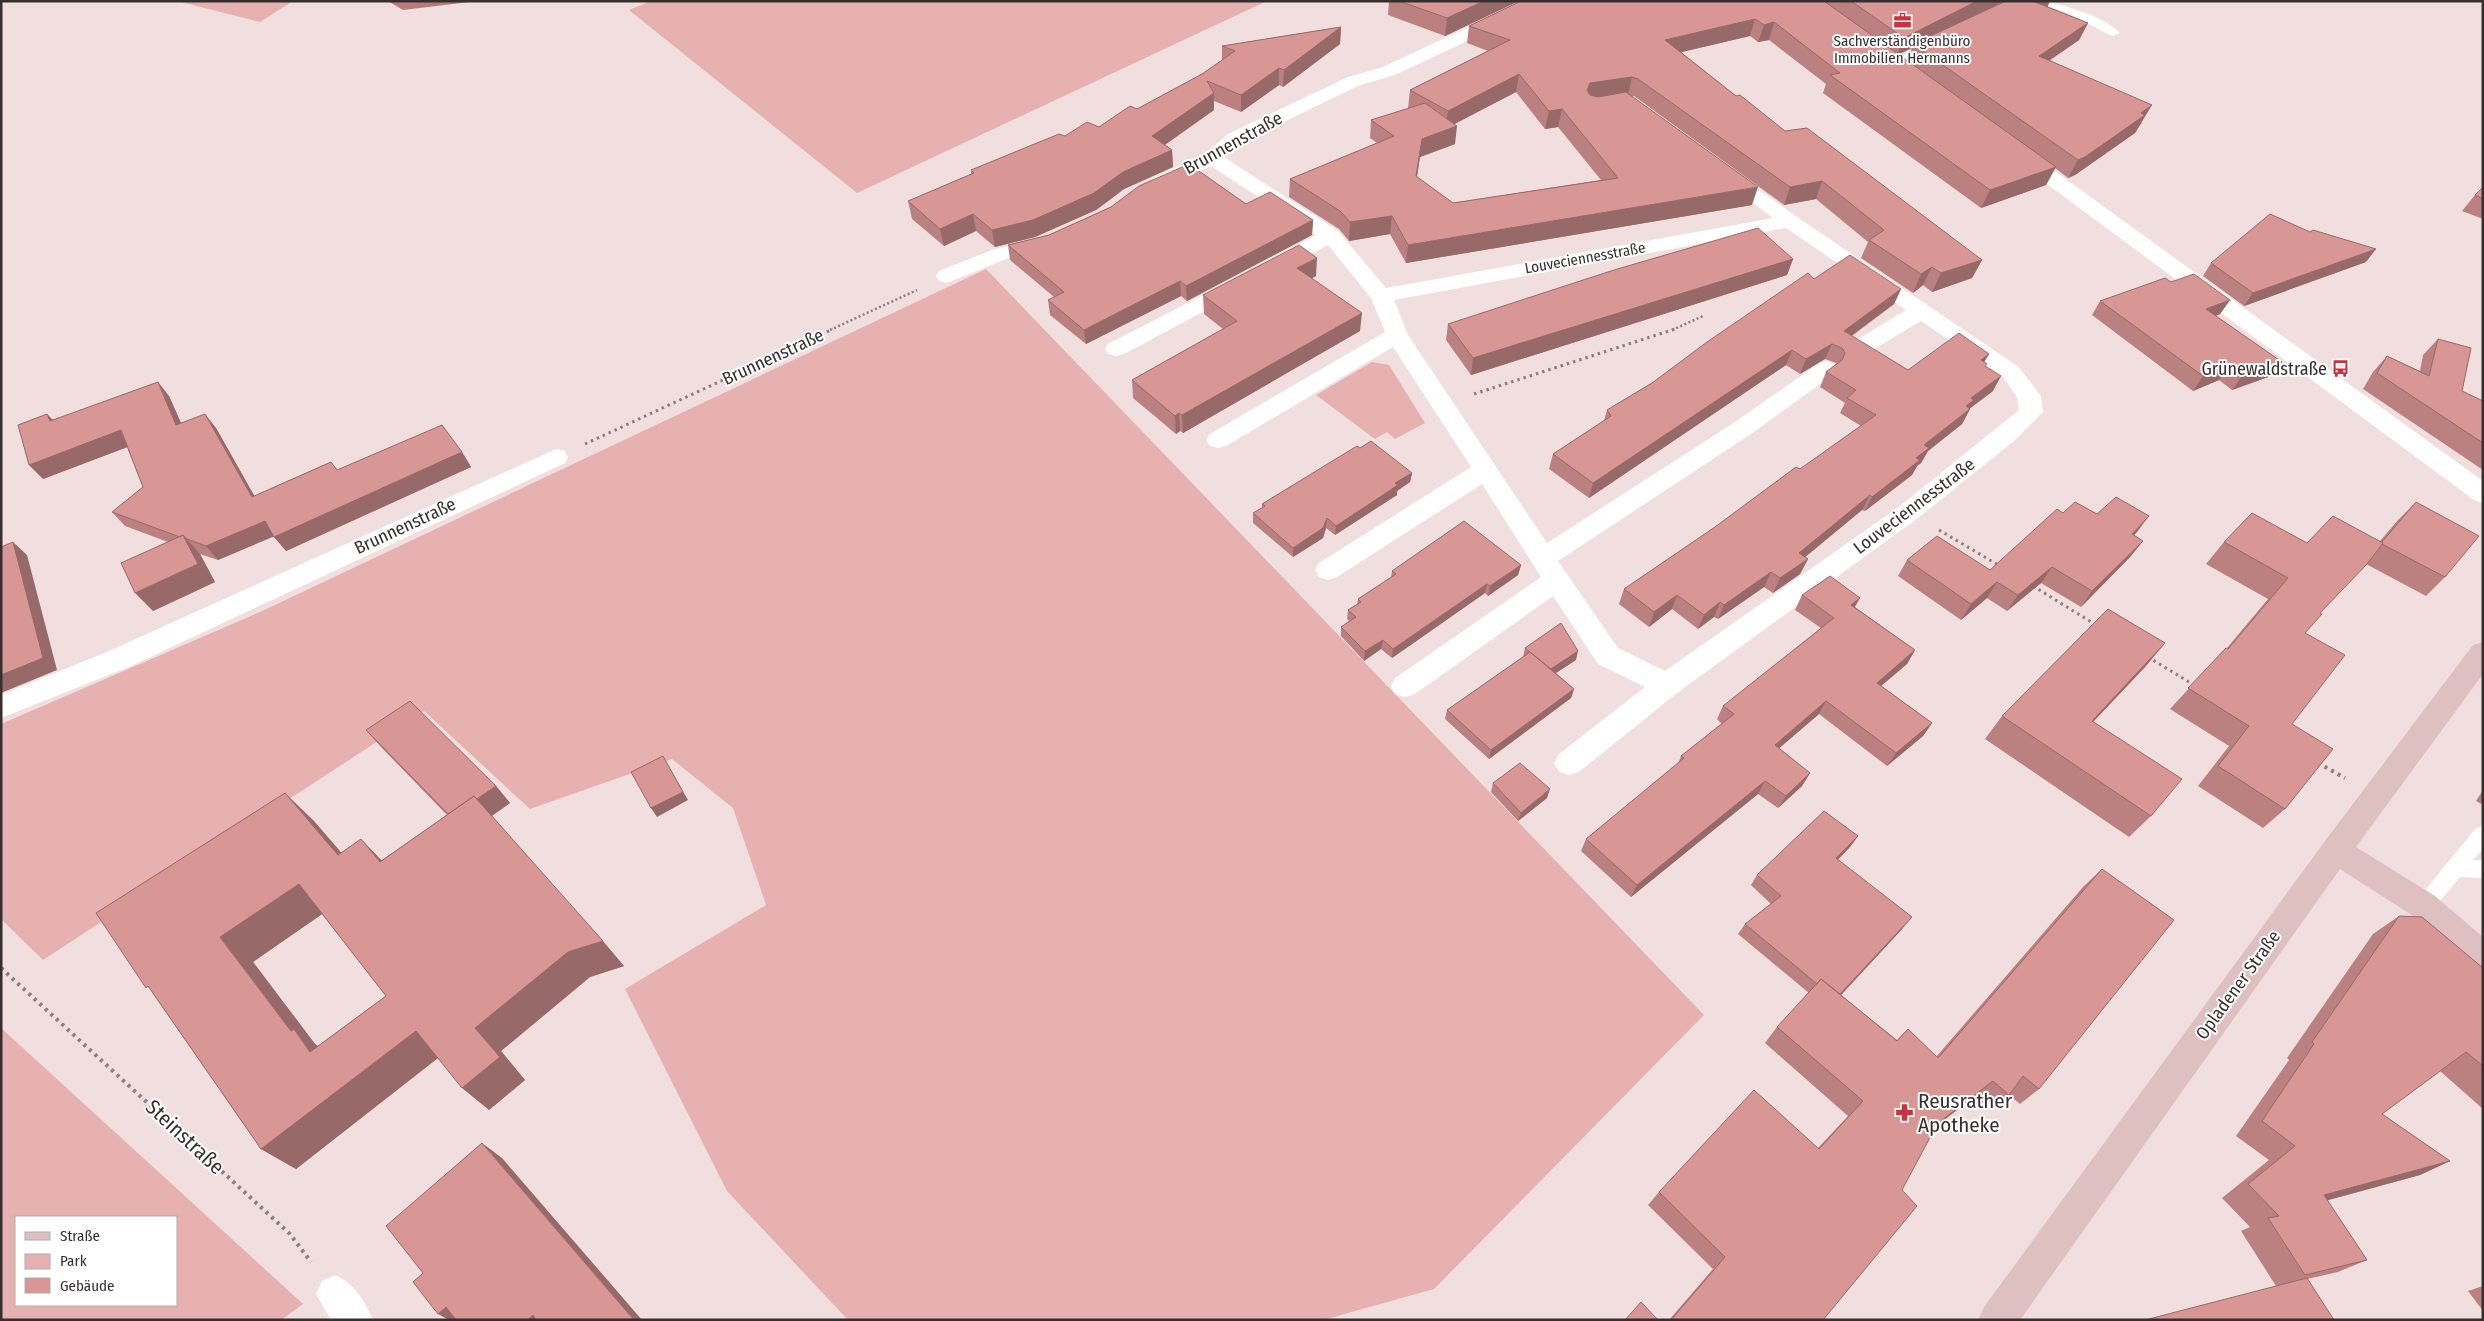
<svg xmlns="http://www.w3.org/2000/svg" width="2484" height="1321" viewBox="0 0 2484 1321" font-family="'Fira Sans Condensed',sans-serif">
  <rect width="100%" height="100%" fill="#f1dfdf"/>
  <path fill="#e6b1b0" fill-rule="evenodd" d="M177,1H293L260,22Z
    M651,1H1267L857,193L629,10Z
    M986,269L1704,1015L1434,1289L1323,1320H848L727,1191L625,989L766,905L733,808L672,759L530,809L424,711L43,960L1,919V724L260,612Z
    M1372,362L1389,365L1425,423L1395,439L1387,432L1375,439L1316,395Z
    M1,1028L303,1304L281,1320H1ZM176,1217V1305H16V1217Z"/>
  <path fill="#b97a79" d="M388,1H478L403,10Z"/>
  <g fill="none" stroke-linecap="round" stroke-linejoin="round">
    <path stroke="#8b7f7f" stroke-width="2.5" stroke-dasharray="2 2.5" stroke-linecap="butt" d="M830,330L917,290
      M1672,330L1703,316"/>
    <path stroke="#8b7f7f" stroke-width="3" stroke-dasharray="2.5 4" stroke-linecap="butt" d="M1474,394L1675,329
      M585,444L833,329
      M1939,530L2000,566
      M2033,586L2096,625
      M2148,657L2194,685"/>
    <path stroke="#8b7f7f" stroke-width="4" stroke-dasharray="3 4.5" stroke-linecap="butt" d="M2318,763L2345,778
      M1,968L290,1234L311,1262"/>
    <path fill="#fff" fill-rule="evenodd" d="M2034,1C2057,1 2104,16 2120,33L2114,36L2110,35L2068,13Z
      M1930,43L1934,44V48L1896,65H1888L1886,63Z
      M2483,826V849L2473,860H2483V878L2460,877L2431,912L2424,915L2417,912L2414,906L2417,900L2476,828Z"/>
    <path fill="#fff" fill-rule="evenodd" d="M1524,1H1546L1544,5L1395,75L1360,85L1242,142L1224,157L1338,231L1386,288L1773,218L1714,173L1717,169H1731L1797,217L2019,367L2041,396L2043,412L2014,441L1918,518L1677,693L1579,772L1569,775L1559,772L1554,763L1559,754L1645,687L1598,664L1553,596L1415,694L1405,697L1395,694L1391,686L1395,678L1541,577L1482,484L1337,577L1328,580L1319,577L1315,570L1319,563L1471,467L1393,347L1226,446L1218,448L1210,446L1206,440L1210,434L1385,332L1371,298L1328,245L1280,272L1272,273L1264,272L1261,267L1264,262L1316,235L1211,166L1167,186L1160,188L1153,186L1150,182L1153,178L1205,154L1228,134L1348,77L1383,67ZM1786,228L1906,310L1855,341L1852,346L1855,351L1863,353L1871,351L1921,321L2003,377L2017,397L2019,410L1900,506L1665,671L1618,648L1558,561L1751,434L1834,374L1837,369L1834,364L1826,361L1818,364L1735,422L1547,543L1408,335L1394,300Z
      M1045,237L1052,239L1055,243L1052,247L1006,259L947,283L939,281L936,276L939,271L992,250Z
      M1236,278L1244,280L1247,285L1244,290L1124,354L1116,356L1108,354L1105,349L1108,344Z
      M556,449L565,451L568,457L565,463L129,667L1,718V695L109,651Z
      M335,1275C354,1283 365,1301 373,1320H331L316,1294L322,1281Z"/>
    <path fill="#fff" fill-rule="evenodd" d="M2020,149L2027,151L2483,481V503L2474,500L2013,159L2010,155L2013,151Z"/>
    <path fill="#dec0c0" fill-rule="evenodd" d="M2483,642V674L2356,847L2435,896L2483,937V972L2472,967L2413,916L2340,869L2020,1320H1978L1984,1307L2325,841L2473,645Z"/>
  </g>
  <path fill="#ba8180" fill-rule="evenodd" d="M1389,1H1519L1445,36L1388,15Z
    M1521,1H2004L1987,10L2006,1H2058L2056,2L2050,1L2047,7L2088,23L2079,40L2050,60L2142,123L2140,125L2135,133L2075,175L2068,178L2055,168L2046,185L1981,208L1823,93L1826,84L1769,40L1758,42L1750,36L1681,52L1736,96L1785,131L1982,260L1972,278L1932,292L1923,285L1913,293L1861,258L1868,242L1816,199L1784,205L1634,96H1631L1752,205L1406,263L1390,234L1349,241L1339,229L1289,197L1290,179L1377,143L1370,138L1371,120L1409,108H1408L1410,90L1488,51L1467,43L1469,26ZM1912,48L1907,61L1898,55ZM1516,92L1545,129L1558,127L1601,180L1453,203L1417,177L1420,157L1455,144L1454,124Z
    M1341,27L1340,44L1283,87L1279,85L1241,112L1214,101V110L1165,145L1172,150L1173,167L1124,189L1096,210L1035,237L995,247L976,231L944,246L912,219L908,201L971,174V170L1065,136L1099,127L1137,109L1202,74L1222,61V46Z
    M2483,187V219L2462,211L2475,195Z
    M1246,204L1313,220L1312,235L1187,301L1181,296L1086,344L1050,315L1048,300L1054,297L1010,260L1008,245L1049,235L1111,207Z
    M2310,232L2366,262L2244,306L2203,276L2211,263Z
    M1793,259L1787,275L1471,375L1446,340L1448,324Z
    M1316,276L1312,278L1360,331L1183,433L1180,431L1176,434L1133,398L1132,380L1223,329L1204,314L1203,295Z
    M1814,279L1901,289L1894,304L1852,336L1908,370L1989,354L1984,362L1993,391L1969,409H1970L1962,424L1928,451L1921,463L1917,466L1912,475L1865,511L1862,510L1805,557L1808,559L1800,574L1773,593L1764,587L1718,619L1714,617L1698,629L1672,609L1649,627L1619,604L1624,589L1800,469L1861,426L1840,413L1845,403L1820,387L1826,372L1836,364V363L1825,359L1800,374L1786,365L1589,498L1549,469L1553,454L1604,421L1607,410L1652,383Z
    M2171,282L2230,300L2220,314L2216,316L2282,362L2271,376L2232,390L2219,380L2193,391L2092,315L2100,301Z
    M2438,339L2462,391L2483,401V470L2363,389L2373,372L2387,356L2420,371L2423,355Z
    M169,396L181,423L216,428L254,496L331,462L337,470L462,452L471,467L286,551L274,536L218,560L200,554L215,582L153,611L168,542L125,526L112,512L143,487L127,447L43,479L47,414L53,420Z
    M1360,448L1412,473L1410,482L1397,491V495L1335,535L1326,528L1323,538L1293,557L1253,523V513L1262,508V504Z
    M2416,502L2445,577L2426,596L2366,564L2320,613L2305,633L2292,724L2285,809L2263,828L2198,786L2229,746L2170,709L2226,648H2227L2268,599L2206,564L2224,542L2307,543L2380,541L2398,520Z
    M2063,513L2097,514L2137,532L2133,535L2143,541L2130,557L2081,607L2041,583L2007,611L1987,598L1961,620L1898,576L1907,560L1990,570Z
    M1521,565L1518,575L1488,596L1485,593L1392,658L1381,649L1364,661L1341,636V627L1349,621L1347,619L1348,610L1357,604L1358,599L1391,578L1392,571Z
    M1802,595L1855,607L1915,650L1907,664L1881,686L1932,723L1923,736L1887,766L1819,714L1779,748L1810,773L1802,786L1778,808L1758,794L1631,897L1581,851L1586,839L1678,764L1681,756L1722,724L1717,719L1723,706L1821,628L1795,610Z
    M2165,643L2145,667L2093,722L2151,816L2129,837L1985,739L2002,716Z
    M1525,648L1576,660L1556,673L1574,689L1571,698L1489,759L1445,719L1447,710L1523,657Z
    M366,730L496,786L510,803L492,816L624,966L590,977L501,1051L525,1080L489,1110L438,1058L296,1169L261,1149L152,992L313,820L341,853L382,860L447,815L382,748ZM322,914L386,996L318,1046L315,1044L253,962Z
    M1493,783L1547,798L1518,821L1491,792Z
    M2483,790V805L2476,801Z
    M1858,836L1850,847L1838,860L1903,928L1841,995L1897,1040L1908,1029L1936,1057L2083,887L2102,869L2039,1089L2020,1104L2009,1095L1990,1110L1975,1096L1938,1124L1934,1130L1823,1320H1669L1713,1269L1648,1205L1659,1192L1818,1148L1848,1116L1765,1043L1777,1027L1809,993L1738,934L1745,924L1771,904L1751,885L1757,875Z
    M2399,916L2483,968V1109L2440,1071L2382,1114L2450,1161L2420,1175L2327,1200L2367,1260L2338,1272L2276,1286L2241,1231L2250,1227L2222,1198L2269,1160L2236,1136L2289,1060L2287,1058L2373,934Z
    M2483,1286V1311L2468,1291Z"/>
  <path fill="#976968" d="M1484,1H1519L1445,36L1447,18Z
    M1977,1H2004L1916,46L1913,44L1912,48L1897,55L1904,38Z
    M2036,1H2050L2047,8L2027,19Z
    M1755,19L1750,36L1661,57L1665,40Z
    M1774,22L1769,40L1758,42L1764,25Z
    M2088,23L2079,40L2030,74L2039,56Z
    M1341,27L1340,44L1283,87L1284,70Z
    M1279,68V85L1241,112V95Z
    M1519,74L1516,92L1445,129L1448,111Z
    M1632,77L1628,95L1587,101V90L1590,83Z
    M1214,93V110L1153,153L1152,136Z
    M2152,105L2135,133L2075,175L2068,178L2078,160Z
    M1562,109L1558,127L1545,129L1549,111Z
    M1457,126L1455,144L1420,157L1414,194L1416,176L1422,139Z
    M1172,150L1173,167L1124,189L1096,210L1035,237L995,247L992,230Z
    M2056,167L2046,185L1981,208L1990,190Z
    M1822,181L1816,199L1784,205L1790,187Z
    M1758,187L1752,205L1406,263L1408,245Z
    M973,214L976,231L944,246L940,229Z
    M1392,216L1390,234L1349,241L1350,222Z
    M1313,220L1312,235L1187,301L1186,286Z
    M2376,249L2366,262L2244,306L2253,293Z
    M1317,258L1316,276L1297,286V268Z
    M1793,259L1787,275L1471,375L1473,358Z
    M1982,260L1972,278L1932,292L1941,273Z
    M1932,267L1923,285L1913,293L1921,274Z
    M1180,281L1181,296L1086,344L1084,330Z
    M1901,289L1894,304L1837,346L1844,331Z
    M2230,300L2220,314L2196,323L2206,309Z
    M1362,313L1360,331L1183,433L1182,415Z
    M1832,344L1825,359L1800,374L1806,359Z
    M1792,350L1786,365L1589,498L1593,483Z
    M1989,354L1980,369L1981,360Z
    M2282,362L2271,376L2232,390L2242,376Z
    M2229,366L2219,380L2193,391L2203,376Z
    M2001,376L1993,391L1969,409H1970L1962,424L1928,451L1921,463L1917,466L1912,475L1865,511L1872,497L1924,445L1966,406L1971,398Z
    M158,382L169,396L188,439L176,425Z
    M1179,413L1180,431L1176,434L1175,416Z
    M47,414L60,429L50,421Z
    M205,414L216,428L263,511L252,497Z
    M121,430L133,445L43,479L29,465Z
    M462,452L471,467L286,551L274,537Z
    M1412,473L1410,482L1397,491V495L1335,535L1336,526L1395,483Z
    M1870,495L1862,510L1792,568L1799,553Z
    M2149,516L2137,532L2120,550L2132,534Z
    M1327,518L1326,528L1323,538L1293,557V548Z
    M265,521L277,535L218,560L206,546Z
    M183,535L200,554L215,582L153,611L135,593Z
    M2143,541L2130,557L2081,607L2092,591Z
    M13,542L27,555L57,670L1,693V675Z
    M1808,559L1800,574L1773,593L1780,578Z
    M1521,565L1518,575L1488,596L1490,586Z
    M2052,567L2041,583L2007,611L2018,595Z
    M1771,572L1764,587L1718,619L1724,605Z
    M1997,582L1987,598L1961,620L1971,604Z
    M1487,584L1485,593L1392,658L1393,649Z
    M1677,595L1672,609L1649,627L1654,612Z
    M1860,598L1852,612L1851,605Z
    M1720,602L1714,617L1698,629L1704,615Z
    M1383,640L1381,649L1364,661L1365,651Z
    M2165,643L2145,667L2073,743L2092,721Z
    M1915,650L1907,664L1869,696L1877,683Z
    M1578,651L1576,660L1548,678L1551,669Z
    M1574,689L1571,698L1489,759L1491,750Z
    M1826,701L1819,714L1768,758L1775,745Z
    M1932,723L1923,736L1887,766L1896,753Z
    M668,765L688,800L657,817L651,808Z
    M1810,773L1802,786L1778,808L1786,796Z
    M1765,781L1758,794L1631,897L1637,885Z
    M496,786L510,803L466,834L452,817Z
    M1550,789L1547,798L1518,821L1521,813Z
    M285,793L313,820L366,881L338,855Z
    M1858,836L1850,847L1828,869L1836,858Z
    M361,839L387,866L380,862Z
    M299,884L328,910L253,962L315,1044L326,1052H310L291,1031L220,937Z
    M1912,917L1903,928L1828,1009L1836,999Z
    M603,941L624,966L590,977L501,1051L525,1080L489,1110L462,1088L475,1028L568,952Z
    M416,1031L443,1054L296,1169L261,1149Z
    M1993,1081L1975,1096L1925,1135L1942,1120Z
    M482,1143L502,1158L642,1320H634Z
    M2450,1161L2420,1175L2296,1209L2324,1195Z
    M446,1307L468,1320H449L438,1314Z
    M533,1315L541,1320H527Z"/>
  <path fill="#d89695" stroke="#976968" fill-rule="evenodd" d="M1399,1H1484L1447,18Z
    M1521,1H1824L2056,167L1990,190L1830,75L1840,73L1774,22L1764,25L1755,19L1665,40L1736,96L1740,95L1785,131L1807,128L1982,260L1941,273L1932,267L1921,274L1869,240L1884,230L1822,181L1790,187L1638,79L1632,77L1590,83L1587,90L1590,95L1598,97L1626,92L1758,187L1408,245L1392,216L1350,222L1340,211L1290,179L1394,136L1371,120L1425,103L1457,126L1422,139L1416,176L1453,203L1618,178L1562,109L1549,111L1519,74L1448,111L1410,90L1510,40L1469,26Z
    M1851,1H1977L1904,38Z
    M2006,1H2036L2035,2L2088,23L2039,56L2152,105L2141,113L2145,115L2085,157L2078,160L1913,44Z
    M1341,27L1284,70L1279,68L1241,95L1207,81L1214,93L1152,136L1172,150L1123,172L1094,193L1033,220L992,230L973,214L940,229L908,201L974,173L971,170L1059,134L1065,136L1087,122L1099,127L1130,106L1137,109L1202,74L1235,51L1222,46Z
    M1189,164L1246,204L1270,192L1313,220L1186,286L1180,281L1084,330L1048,300L1064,292L1008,245L1049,235L1111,207L1139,186Z
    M2483,187V199L2475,195Z
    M2270,214L2310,232L2313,230L2376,249L2253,293L2211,263Z
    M1758,228L1793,259L1473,358L1448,324L1614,270Z
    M1299,245L1317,258L1297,268L1362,313L1182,415L1179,413L1175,416L1132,380L1237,321L1203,295Z
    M1850,255L1901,289L1844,331L1908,370L1959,333L1989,354L1981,360L1987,364L1985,366L2001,376L1971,398L1974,400L1966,406L1970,409L1924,445L1929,448L1916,458L1920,460L1872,497L1870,495L1799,553L1808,559L1780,578L1771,572L1724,605L1720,602L1704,615L1677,595L1654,612L1624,589L1715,527L1796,467L1800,469L1876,415L1847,398L1856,390L1826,372L1842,360L1845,353L1842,348L1832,344L1806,359L1792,350L1593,483L1553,454L1611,416L1607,410L1652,383L1707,342L1808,273L1814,279Z
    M2194,274L2230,300L2206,309L2282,362L2242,376L2229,366L2203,376L2100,301L2165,278L2171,282Z
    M2438,339L2471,348L2462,391L2483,401V443L2377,373L2387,356L2429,376Z
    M158,382L176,425L205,414L252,497L331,462L337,470L442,425L462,452L274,537L265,521L206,546L187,539L183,535L180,537L112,512L143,487L121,430L29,465L18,425L47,414L50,421Z
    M1371,441L1412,473L1395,483L1398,485L1336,526L1327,518L1323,528L1293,548L1253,513L1265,506L1262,504L1357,446L1360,448Z
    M2116,497L2149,516L2132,534L2143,541L2092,591L2052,567L2018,595L1997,582L1971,604L1907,560L1937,536L1990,570L2057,509L2063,513L2075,502L2097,514Z
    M2416,502L2479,536L2445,577L2382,544L2383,543L2382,542Z
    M2252,513L2307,543L2333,516L2383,543L2367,564L2320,613L2322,614L2305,633L2345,655L2292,724L2333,749L2285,809L2218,766L2249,726L2188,688L2226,648L2228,649L2288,578L2224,542Z
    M1464,521L1521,565L1490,586L1487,584L1393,649L1383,640L1365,651L1341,627L1356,617L1348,610L1361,602L1358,599L1396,574L1392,571Z
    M183,535L198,564L135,593L121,563Z
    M13,542L43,658L1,675V547Z
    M1830,576L1860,598L1851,605L1915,650L1877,683L1932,723L1896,753L1826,701L1775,745L1810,773L1786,796L1765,781L1637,885L1586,839L1684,758L1681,756L1734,714L1723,706L1834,618L1802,595Z
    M2108,609L2165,643L2092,721L2182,779L2151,816L2002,716Z
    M1561,623L1578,651L1551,669L1525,648Z
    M1530,652L1574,689L1491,750L1447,710Z
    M410,701L496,786L477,799L474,796L448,814L366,730Z
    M663,756L683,792L651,808L631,772Z
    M1520,763L1550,789L1521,813L1493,783Z
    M285,793L338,855L361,839L380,862L474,796L603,941L568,952L475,1028L500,1057L462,1088L416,1031L261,1149L148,986L146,988L96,913ZM299,884L386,996L310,1052L294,1029L291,1031L220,937Z
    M1824,811L1858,836L1836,858L1912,917L1840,994L1821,979L1817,984L1745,924L1781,896L1757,875Z
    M2102,869L2174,920L2039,1089L2023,1076L2009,1095L1993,1081L1942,1120L1934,1130L1902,1190L1917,1206L1823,1320H1671L1725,1257L1659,1192L1754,1090L1819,1149L1863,1101L1777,1027L1821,979L1897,1041L1908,1029L1938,1058Z
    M2399,916L2422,917L2483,968V1066L2466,1052L2382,1114L2450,1161L2324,1195L2367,1260L2305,1275L2268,1218L2279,1216L2248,1184L2295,1146L2262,1121L2314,1044L2312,1042Z
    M482,1143L634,1320H536L533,1315L527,1320H456L446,1307L438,1314L413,1282L423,1273L386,1226Z
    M2307,1278L2334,1320H2145Z
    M1641,1302L1658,1320H1625Z"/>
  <defs>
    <symbol id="office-bare" viewBox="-9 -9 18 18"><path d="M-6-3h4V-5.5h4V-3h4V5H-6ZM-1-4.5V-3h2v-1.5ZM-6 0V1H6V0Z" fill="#c43441" stroke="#fff" stroke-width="2.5" paint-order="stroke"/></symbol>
    <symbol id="bus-bare" viewBox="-9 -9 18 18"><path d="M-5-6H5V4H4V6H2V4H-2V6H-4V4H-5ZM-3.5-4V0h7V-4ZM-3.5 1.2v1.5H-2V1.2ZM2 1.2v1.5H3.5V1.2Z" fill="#c43441" stroke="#fff" stroke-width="2.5" paint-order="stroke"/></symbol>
    <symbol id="pharmacy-bare" viewBox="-9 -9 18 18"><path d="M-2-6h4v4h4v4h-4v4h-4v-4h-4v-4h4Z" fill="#c43441" stroke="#fff" stroke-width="2.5" paint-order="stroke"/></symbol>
  </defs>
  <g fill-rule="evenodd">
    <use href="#office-bare" x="1890" y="8" width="25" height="25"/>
    <use href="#bus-bare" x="2328" y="356" width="25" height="25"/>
    <use href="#pharmacy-bare" x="1892" y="1100" width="25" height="25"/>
  </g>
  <g text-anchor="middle" stroke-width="4" stroke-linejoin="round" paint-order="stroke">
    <g font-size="15" fill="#362f2f" stroke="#fff">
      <text x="1902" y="46">Sachverständigenbüro<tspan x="1902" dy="17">Immobilien Hermanns</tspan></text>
    </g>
    <g font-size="15" fill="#362f2f" stroke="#fff">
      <text transform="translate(1585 258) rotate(-10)" y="5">Louveciennesstraße</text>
    </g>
    <g font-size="18" fill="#362f2f" stroke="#fff">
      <text transform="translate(1233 143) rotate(-29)" y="6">Brunnenstraße</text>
      <text transform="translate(773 357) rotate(-25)" y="6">Brunnenstraße</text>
      <text transform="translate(1914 506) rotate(-37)" y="6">Louveciennesstraße</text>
      <text transform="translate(405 526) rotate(-25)" y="6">Brunnenstraße</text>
      <text transform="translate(2238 985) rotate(-54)" y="6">Opladener Straße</text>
    </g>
    <g font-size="18" fill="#362f2f" stroke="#fff" text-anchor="end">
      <text x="2327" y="375">Grünewaldstraße</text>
    </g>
    <g font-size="21" fill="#362f2f" stroke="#fff" text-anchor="start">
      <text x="1918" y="1108">Reusrather<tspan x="1918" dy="24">Apotheke</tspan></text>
    </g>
    <g font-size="21" fill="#362f2f" stroke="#fff">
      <text transform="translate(185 1137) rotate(43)" y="7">Steinstraße</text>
    </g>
  </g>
  <rect width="2484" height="1321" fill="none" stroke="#362f2f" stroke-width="5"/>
  <rect x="15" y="1216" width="162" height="90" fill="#ffffff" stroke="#afacac"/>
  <rect x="25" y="1232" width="25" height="8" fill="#dec0c0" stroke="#afacac"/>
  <text x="60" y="1241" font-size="15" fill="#362f2f">Straße</text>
  <rect x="25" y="1254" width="25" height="15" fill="#e6b1b0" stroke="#afacac"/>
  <text x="60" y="1266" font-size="15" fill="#362f2f">Park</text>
  <rect x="25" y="1278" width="25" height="15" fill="#d89695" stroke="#afacac"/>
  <text x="60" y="1291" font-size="15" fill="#362f2f">Gebäude</text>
</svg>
